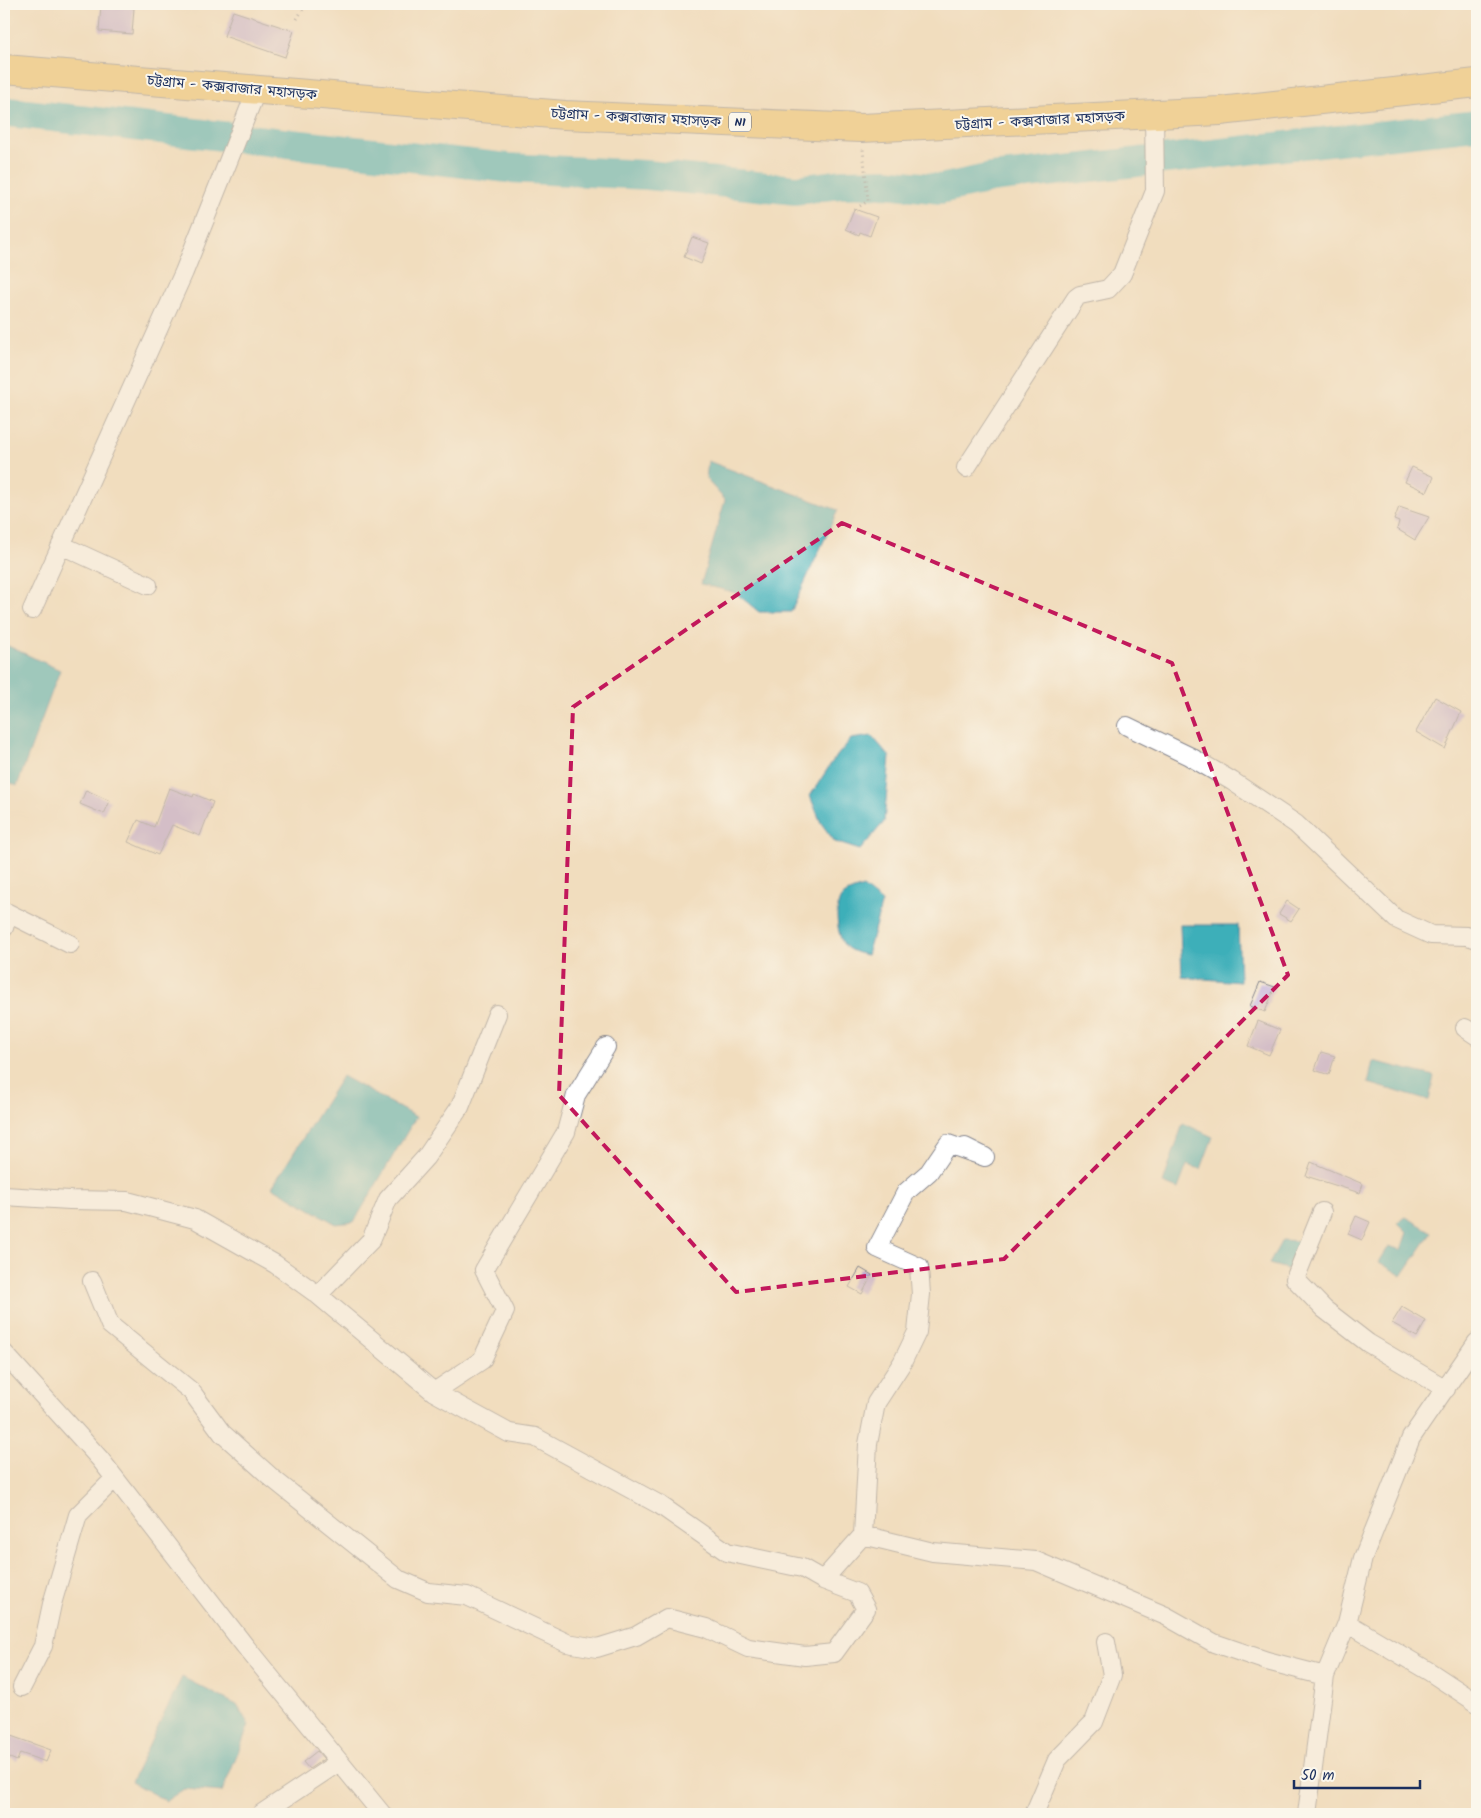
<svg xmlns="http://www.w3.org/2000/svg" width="1481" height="1818" viewBox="0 0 1481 1818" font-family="Kalam,'Noto Sans Bengali',sans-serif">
  <rect width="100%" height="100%" fill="#fbf7ec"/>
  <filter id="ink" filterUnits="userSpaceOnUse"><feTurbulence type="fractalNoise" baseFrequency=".02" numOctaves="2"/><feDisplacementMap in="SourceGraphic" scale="10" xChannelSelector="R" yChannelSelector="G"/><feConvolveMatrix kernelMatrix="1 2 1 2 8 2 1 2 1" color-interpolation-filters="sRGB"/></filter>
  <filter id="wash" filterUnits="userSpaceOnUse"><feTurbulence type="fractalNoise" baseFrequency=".0096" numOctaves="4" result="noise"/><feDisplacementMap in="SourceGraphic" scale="20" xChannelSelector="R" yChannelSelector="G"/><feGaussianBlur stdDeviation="1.12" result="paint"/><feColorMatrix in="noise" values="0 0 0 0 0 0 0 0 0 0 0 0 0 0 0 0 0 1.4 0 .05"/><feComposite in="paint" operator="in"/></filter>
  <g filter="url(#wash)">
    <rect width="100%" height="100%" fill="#f1ddbe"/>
    <path fill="#3eafb9" stroke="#2c6f8c" d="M708,461L838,510L791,612H759L736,593L701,584L725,500L706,479Z
      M4,644L60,670L17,786L4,779Z
      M872,736L890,757L884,822L860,850L835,842L821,823L810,796L832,762L851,739Z
      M863,887L882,902L867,955C858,953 848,951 843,943C837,932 833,903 844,895C849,891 857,889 863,887Z
      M1180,925H1238L1240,982L1182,977Z
      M1373,1061L1434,1076L1429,1101L1368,1083Z
      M342,1076L416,1117L354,1222L336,1224L272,1187Z
      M1183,1123L1213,1137L1201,1169L1187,1165L1178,1189L1163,1183Z
      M1406,1217L1432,1232L1402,1276L1379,1262L1389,1246L1401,1250L1407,1232L1397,1222Z
      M1282,1240L1303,1241L1290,1270L1269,1264Z
      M182,1677L237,1705L249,1725L222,1792L184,1789L166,1801L131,1782Z"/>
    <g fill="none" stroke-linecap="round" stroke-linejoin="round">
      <path stroke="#3eafb9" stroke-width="30" d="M8,112L508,168L647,175L796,190L842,184L886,183L940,189L991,178L1477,125"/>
    </g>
    <g id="blocks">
      <path fill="#b19ad3" d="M101,5L134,8L132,34L99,31Z
        M233,11L294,31L285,57L224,36Z
        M854,209L877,217L870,236L860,232L859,235L846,229Z
        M692,237L709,243L701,264L684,257Z
        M1412,467L1434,477L1427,492L1405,482Z
        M1399,507L1429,517L1415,540L1397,529L1399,522L1394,520Z
        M1435,697L1461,712L1445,749L1416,732Z
        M169,788L193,797L194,794L213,802L200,836L172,825L158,855L128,842L138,820L154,827Z
        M86,790L110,801L104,814L80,804Z
        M1287,901L1299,909L1291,921L1279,914Z
        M1260,982L1275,987L1265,1012L1250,1006Z
        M1258,1021L1280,1030L1269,1055L1248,1046Z
        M1321,1052L1335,1056L1329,1075L1315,1070Z
        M1311,1162L1363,1184L1360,1193L1306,1176Z
        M1356,1216L1370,1222L1362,1240L1348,1234Z
        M860,1268L872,1275L862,1294L849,1287Z
        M1402,1307L1426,1321L1417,1337L1392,1323Z
        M11,1736L51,1750L46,1762L20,1753L17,1761L5,1756Z
        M317,1751L324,1759L309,1769L303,1762Z"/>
    </g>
  </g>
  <g filter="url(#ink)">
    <use href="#blocks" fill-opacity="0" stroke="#86868e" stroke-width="1"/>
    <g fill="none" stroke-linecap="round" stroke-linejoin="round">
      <defs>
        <path id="minor" d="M966,468L1076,298L1080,295L1108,289L1122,274L1155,191L1154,114
          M61,545L148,585
          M32,610L184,272L257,89
          M1127,726L1189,756L1232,781L1296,824L1396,919L1431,935L1467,936L1477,939
          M4,928L8,913L70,944
          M1465,1028L1477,1036
          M4,1196L70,1200L127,1201L195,1219L275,1264L318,1295L434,1392L509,1433L535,1437L660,1505L727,1552L802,1568L823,1580L863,1535L933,1552L1036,1561L1166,1616L1214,1643L1267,1661L1325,1676
          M1322,1212L1295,1279L1324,1309L1368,1343L1446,1389
          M92,1281L110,1325L191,1391L222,1433L272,1478L398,1579L428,1592L467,1596L567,1643L597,1648L636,1636L667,1618L706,1628L748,1648L805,1656L834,1653L866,1609L857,1593L823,1580
          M318,1295L371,1240L388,1199L426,1157L460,1107L497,1014
          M4,1353L100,1459L245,1646L382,1814
          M434,1392L482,1360L505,1311L484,1270L566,1132L576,1095L606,1047
          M863,1535L868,1444L876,1403L902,1363L917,1332L921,1294L919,1267L877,1248L906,1192L929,1172L948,1144L985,1157L965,1147
          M1347,1623L1430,1672L1477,1703
          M22,1687L43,1646L52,1604L78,1515L115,1478
          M261,1814L339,1762
          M1034,1814L1057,1760L1094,1722L1112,1675L1106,1642
          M1307,1814L1325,1676L1347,1623L1363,1558L1411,1438L1477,1342"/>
        <path id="trunk" d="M4,69L565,115L861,128L1220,111L1477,83"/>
      </defs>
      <use href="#minor" stroke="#86868e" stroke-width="20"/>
      <use href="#trunk" stroke="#86868e" stroke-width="30"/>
      <path stroke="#86868e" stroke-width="3" stroke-dasharray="1 4" stroke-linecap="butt" d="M297,19L306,4
        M860,206L868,201L863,149"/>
      <use href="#minor" stroke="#fff" stroke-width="18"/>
      <use href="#trunk" stroke="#f0c469" stroke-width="28"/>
    </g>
  </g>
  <path d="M0 0H1481V1818H0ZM842,523L1172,663L1288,975L1004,1259L736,1292L559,1095L573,707Z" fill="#f1ddbe" fill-opacity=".55" fill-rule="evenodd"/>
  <path fill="none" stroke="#c2185b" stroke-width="4" stroke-dasharray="10 6" stroke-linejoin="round" d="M842,523L1172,663L1288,975L1004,1259L736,1292L559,1095L573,707Z"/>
  <g text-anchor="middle" stroke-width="4" stroke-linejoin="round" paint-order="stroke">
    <rect fill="#fbf7ec" stroke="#5e6b89" stroke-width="1" x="729" y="112.5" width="22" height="19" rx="4"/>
    <g font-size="12" font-weight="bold" fill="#1b2f5e">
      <text x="740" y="126">N1</text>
    </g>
    <g font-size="14" fill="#1b2f5e" stroke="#fbf7ec">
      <text transform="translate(232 87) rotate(5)" y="5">চট্টগ্রাম - কক্সবাজার মহাসড়ক</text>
      <text transform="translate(636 117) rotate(3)" y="5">চট্টগ্রাম - কক্সবাজার মহাসড়ক</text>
      <text transform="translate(1040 120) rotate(-3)" y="5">চট্টগ্রাম - কক্সবাজার মহাসড়ক</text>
    </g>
  </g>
  <rect width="1481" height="1818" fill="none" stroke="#fbf7ec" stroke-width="20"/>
  <path d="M1294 1780v8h126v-8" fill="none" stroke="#1b2f5e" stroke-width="2.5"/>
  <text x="1301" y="1780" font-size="15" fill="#1b2f5e" stroke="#fbf7ec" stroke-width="4" paint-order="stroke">50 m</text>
</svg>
